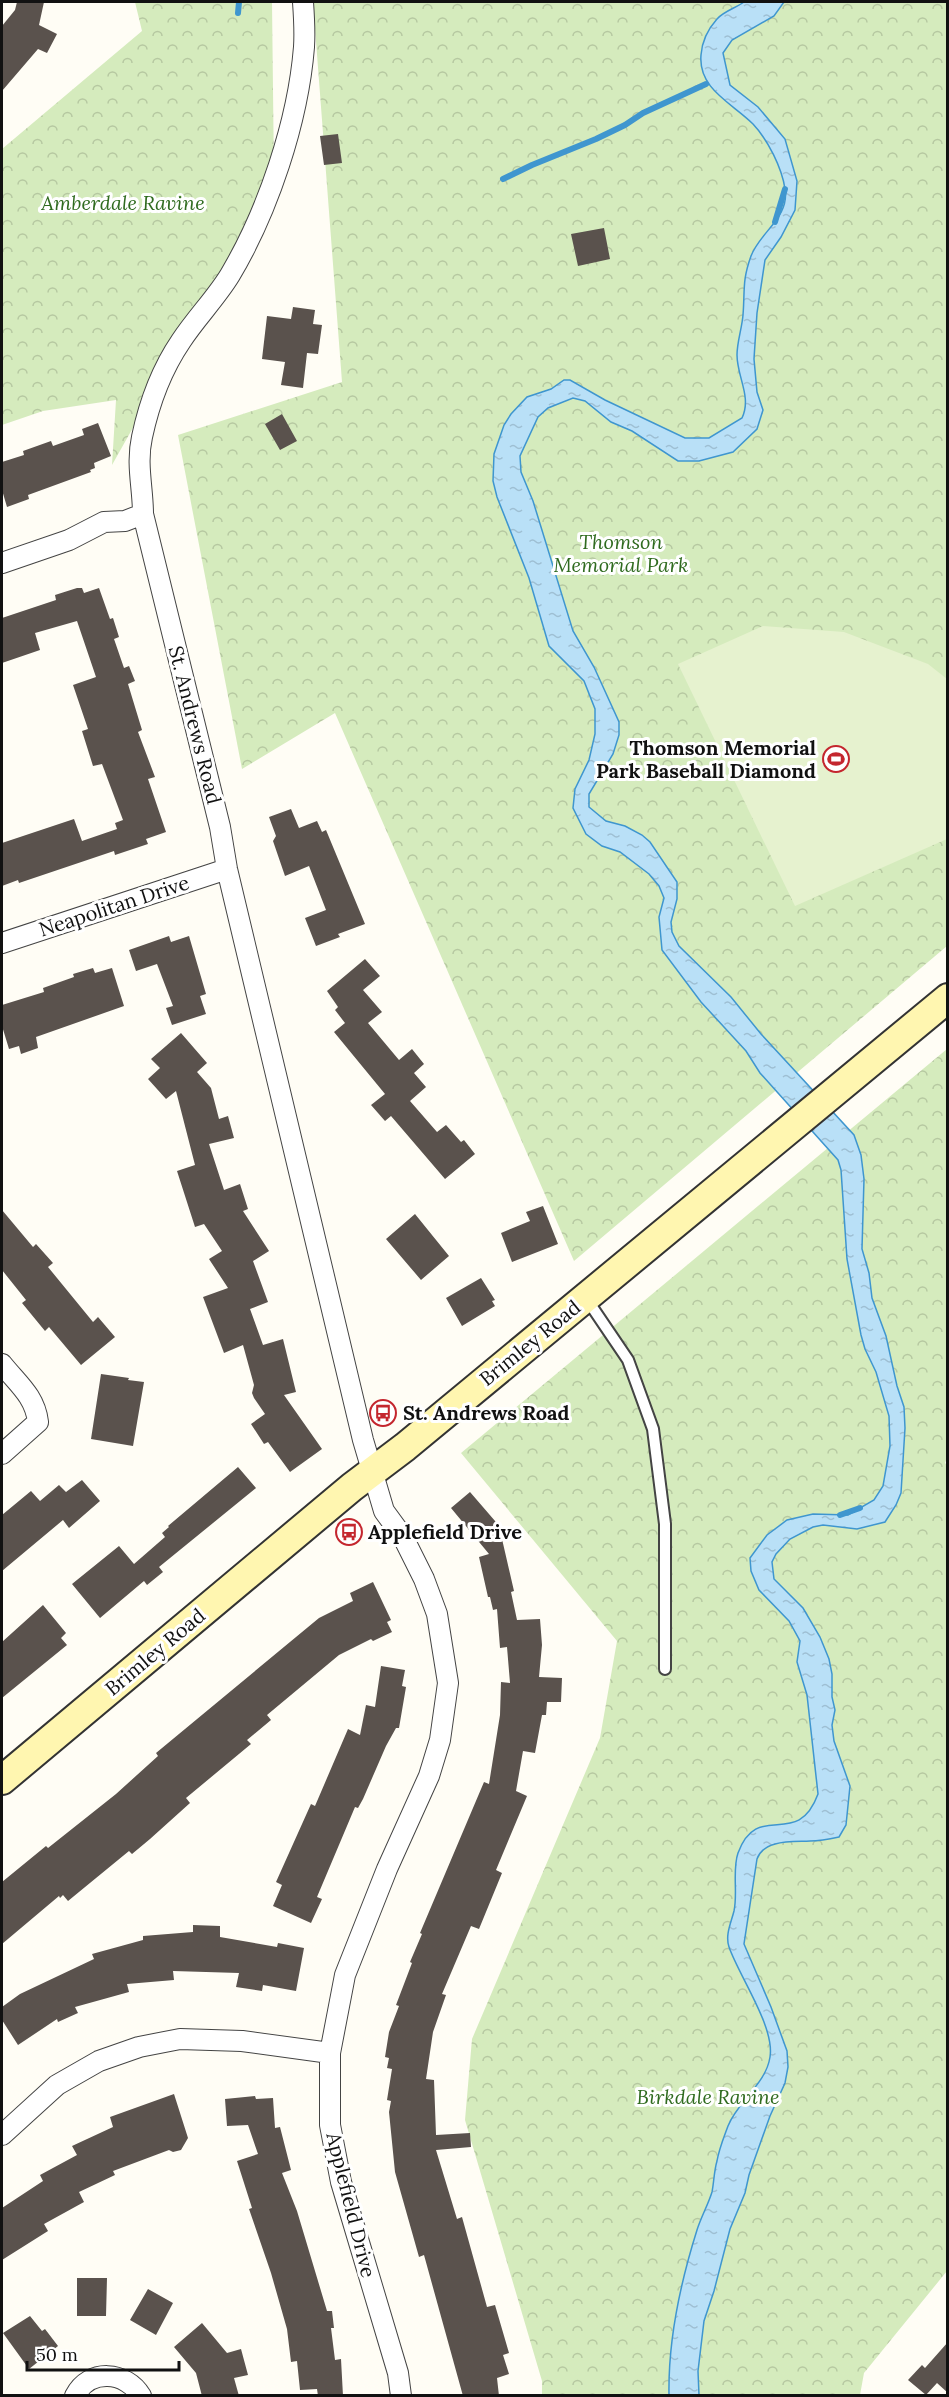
<svg xmlns="http://www.w3.org/2000/svg" width="949" height="2397" viewBox="0 0 949 2397" font-family="Lora,serif">
  <defs>
    <pattern id="park-crowns" width="20" height="18" patternUnits="userSpaceOnUse" patternTransform="scale(1.5)"><rect width="20" height="18" fill="#d5ebbd"/><path d="M2 6a3 3 0 1 1 6 0M12 15a3 3 0 1 1 6 0" fill="none" stroke="#b6c8a1"/></pattern>
    <pattern id="water-ripples" width="26" height="14" patternUnits="userSpaceOnUse" patternTransform="scale(1.5)"><rect width="26" height="14" fill="#b9e0f7"/><path d="M2 4q2-2 4 0t4 0M15 11q2-2 4 0t4 0" fill="none" stroke="#9ebfd3"/></pattern>
  </defs>
  <rect width="100%" height="100%" fill="#fffdf5"/>
  <path fill="url(#park-crowns)" d="M135,2H272L274,177L112,465L116,400L43,411L2,425V149L142,31Z
    M313,2H947V946L574,1261L335,713L242,769L178,435L342,382Z
    M947,1049L948,1455L945,1463L948,1466L947,2271L864,2373L860,2395H542V2381L465,2120L472,2039L600,1738L617,1641L461,1453Z"/>
  <path fill="#e6f2cf" d="M763,626L844,632L928,664L947,679V839L795,906L678,664Z"/>
  <path fill="url(#water-ripples)" stroke="#3f96cf" stroke-width="1.5" d="M744,2H784L774,16L732,40L723,53L730,85L758,107L785,139L797,181L795,210L781,237L765,260L757,313L754,359L757,392L763,410L757,429L733,452L699,461H678L632,431L611,422L585,401L573,398L548,408L538,417L520,456L521,472L533,501L573,631L594,667L619,722V735L613,754L589,794V807L606,821L625,826L642,835L650,842L677,882V899L671,922L672,932L679,946L731,997L761,1034L854,1135L861,1155L864,1179L862,1249L869,1273L872,1298L886,1336L897,1386L904,1407L905,1428L901,1493L896,1505L885,1522L857,1529L823,1525L813,1527L790,1539L776,1554L772,1562L774,1579L803,1608L820,1637L829,1659L832,1674V1697L835,1710L832,1725L834,1741L850,1786L846,1825L839,1837C830,1839 820,1841 810,1841C793,1842 764,1839 757,1859L744,1944L771,2007L787,2051L788,2067L785,2083L770,2116L749,2175L745,2193L730,2229L714,2291L704,2321L698,2371L699,2395H669C668,2339 680,2284 697,2230C701,2217 708,2205 712,2192C714,2182 714,2171 717,2161C719,2149 724,2137 728,2126C738,2101 766,2084 770,2057C775,2027 739,1976 729,1947C725,1935 731,1923 734,1911C738,1893 732,1870 738,1853C758,1799 797,1851 818,1794L807,1695L797,1662L800,1641L789,1621L759,1590L751,1571L750,1558L767,1535L787,1520L813,1514L848,1515L874,1500L883,1486L890,1446L889,1416L876,1372L865,1349L861,1335L847,1259L841,1170L838,1160L760,1073L746,1051L701,1002L662,950L659,917L664,898L659,886L649,874L620,852L602,846L586,834L573,808L575,789L589,760L595,734V709L584,681L549,646L529,578L497,497L493,481L494,454L504,425L511,414L527,397L551,389L564,380H570L605,400L685,438H709L742,418C752,397 737,377 737,355C737,342 742,328 743,315C745,290 742,281 751,256C760,232 790,217 785,189C782,168 768,140 753,124C732,103 698,89 701,55C702,41 708,29 717,19C724,11 736,8 744,2Z"/>
  <g fill="none" stroke-linecap="round" stroke-linejoin="round">
    <path stroke="#3f96cf" stroke-width="6" d="M238,13L239,2
      M503,179L532,165L596,139L625,125L643,113L706,84
      M775,222L785,189
      M840,1515L860,1508"/>
  </g>
  <path fill="#5a524d" d="M17,2H44L39,25L57,34L47,53L38,49L2,91V26L15,10Z
    M338,134L342,163L324,165L320,136Z
    M604,228L610,259L578,266L571,234Z
    M293,307L315,310L313,324L322,325L318,354L307,353L303,388L281,385L285,362L262,359L267,316L291,319Z
    M282,414L297,441L280,450L265,424Z
    M98,423L111,456L94,463L95,468L90,470L91,472L28,495L29,499L7,507L2,490V462L24,455L23,451L51,441L53,446L84,435L82,429Z
    M77,588H82L84,593L99,588L110,619L113,618L119,637L114,639L124,668L129,666L135,681L128,684L142,730L138,732L155,777L148,779L166,832L146,839L148,844L115,855L114,851L19,883L18,880L2,886V843L74,819L82,841L117,829L115,823L123,820L102,764L93,766L82,731L88,729L73,685L96,677L77,621L35,633L40,650L2,663V618L56,600L55,595Z
    M291,809L299,828L317,821L322,832L326,830L365,924L338,934L340,937L316,946L305,918L326,910L309,866L285,876L273,841L276,836L269,817Z
    M169,936L171,942L189,936L206,994L200,996L206,1014L172,1025L166,1008L173,1006L157,964L136,971L129,950Z
    M365,959L380,976L363,990L382,1012L368,1023L399,1060L412,1049L424,1064L414,1073L426,1087L410,1101L437,1132L446,1125L461,1142L464,1140L475,1154L445,1179L391,1116L385,1121L371,1105L385,1094L334,1032L345,1023L335,1010L338,1007L327,991Z
    M93,968L95,973L112,968L124,1006L36,1037L38,1048L21,1054L19,1046L9,1049L2,1026V1005L44,992L43,988L74,977L73,974Z
    M181,1033L207,1063L197,1072L211,1088L219,1119L228,1116L234,1138L209,1144L224,1190L240,1184L248,1209L243,1211L269,1251L253,1261L268,1302L250,1309L263,1345L283,1339L296,1392L284,1395L322,1449L290,1472L268,1442L264,1444L251,1424L265,1414L254,1398L252,1393L254,1385L243,1345L224,1353L203,1297L228,1288L209,1259L222,1251L204,1224L195,1227L177,1171L195,1165L176,1091L166,1099L148,1079L160,1068L151,1059Z
    M543,1206L558,1244L512,1262L501,1233L530,1221L526,1212Z
    M2,1210L33,1247L36,1244L53,1263L48,1267L93,1322L98,1317L115,1337L81,1365L49,1327L45,1331L22,1303L26,1300L2,1270Z
    M415,1214L449,1256L421,1280L386,1239Z
    M481,1278L495,1300L492,1301L495,1306L462,1326L446,1298Z
    M101,1374L129,1378L128,1380L144,1382L133,1446L91,1439Z
    M238,1467L256,1488L159,1567L163,1572L147,1585L144,1581L100,1618L72,1584L119,1546L134,1564L165,1537L162,1533L169,1527L168,1526Z
    M82,1480L100,1501L69,1528L63,1520L2,1571V1515L31,1491L40,1501L59,1485L66,1492Z
    M470,1492L508,1536L502,1539L514,1591L511,1592L517,1620L540,1619L542,1645L539,1677L562,1678L561,1702H547L546,1715H542L535,1753L523,1751L516,1791L527,1796L496,1870L502,1873L479,1929L471,1926L442,1994L446,1995L433,2032L426,2079L434,2080L436,2135L470,2133L471,2147L436,2150L457,2219L462,2217L487,2307L495,2305L509,2353L503,2355L509,2374L497,2378L499,2396H463L424,2255L419,2257L395,2172L389,2112L391,2101L387,2100L392,2069L387,2068L389,2058L385,2057L389,2032L399,2006L396,2005L412,1963L410,1962L422,1934L420,1933L484,1782L489,1784L500,1715L501,1682L510,1683L507,1647L500,1648L497,1609L493,1610L490,1597H488L479,1557L489,1554L451,1508Z
    M373,1582L391,1620L387,1622L392,1632L373,1641L371,1639L339,1655L267,1715L271,1720L247,1740L251,1744L186,1798L190,1803L150,1839L132,1854L129,1851L68,1901L63,1895L60,1898L59,1896L2,1944V1882L46,1846L48,1848L116,1794L158,1756L156,1753L319,1618L353,1601L350,1593Z
    M43,1605L66,1633L61,1638L67,1645L2,1698V1642Z
    M381,1666L405,1670L402,1686L406,1687L399,1728H396L386,1746L363,1799L358,1808L355,1807L317,1897L322,1899L311,1923L273,1906L282,1885L276,1882L311,1804L315,1806L348,1729L360,1735L366,1705L375,1707Z
    M193,1925L220,1926V1937L277,1947L278,1943L304,1948L296,1991L263,1985L262,1991L236,1987L239,1973L173,1971L174,1980L127,1984L129,1992L75,2007L78,2013L58,2022L57,2019L18,2045L2,2020V2007L20,1994L94,1959L92,1954L143,1940V1936L193,1932Z
    M174,2094L188,2138L181,2150L173,2152L169,2150L113,2171L115,2175L79,2192L84,2202L44,2224L48,2231L2,2260V2208L43,2181L40,2175L77,2155L72,2146L113,2127L110,2117Z
    M255,2096L256,2099L273,2098L275,2128L280,2127L291,2170L282,2173L297,2211L327,2311H332L334,2328H331L335,2360L341,2359L343,2396H318L317,2389L300,2390L297,2361L291,2362L287,2329L271,2273L249,2209L252,2208L237,2161L258,2154L248,2125L227,2126L225,2099Z
    M77,2278H107L106,2316H77Z
    M148,2289L173,2303L156,2335L130,2320Z
    M30,2316L42,2331L45,2329L58,2346L29,2369L3,2333Z
    M202,2323L227,2353L241,2349L248,2375L234,2378L239,2396H202L196,2373L174,2347Z
    M948,2342V2393L937,2383L926,2395L908,2380L922,2365L925,2368Z"/>
  <g fill="none" stroke-linecap="round" stroke-linejoin="round">
    <defs>
      <path id="lane" d="M586,1298L628,1360L653,1429L665,1524V1669"/>
      <path id="street" d="M303,2C304,16 305,32 304,47C298,122 268,211 230,275C216,298 196,318 181,341C162,369 149,404 142,437C136,464 143,488 143,514L220,827L227,869L363,1440L384,1511L403,1537L424,1579L437,1614L448,1683L440,1740L429,1776L387,1869L345,1975L330,2053V2125L341,2182L398,2373L401,2396
        M2,563L69,540L104,522L125,521L143,514
        M2,943L227,869
        M2,1364C17,1383 35,1396 38,1422L2,1454
        M2,2135L57,2085L99,2061L139,2047L180,2039L242,2041L330,2053
        M75,2396C89,2368 126,2371 141,2396"/>
      <path id="secondary" d="M2,1780L352,1487L405,1447L948,998"/>
    </defs>
    <use href="#lane" stroke="#444" stroke-width="14"/>
    <use href="#street" stroke="#444" stroke-width="22"/>
    <use href="#secondary" stroke="#333" stroke-width="32"/>
    <use href="#lane" stroke="#fff" stroke-width="10"/>
    <use href="#street" stroke="#fff" stroke-width="20"/>
    <use href="#secondary" stroke="#fff6b0" stroke-width="28"/>
  </g>
  <defs>
    <symbol id="stadium-ring" viewBox="-11 -11 22 22"><circle r="9.5" fill="#fff" stroke="#c4262e" stroke-width="1.5"/><path d="M0-5a6.5 5 0 1 0 0 10a6.5 5 0 1 0 0-10ZM-3.5-1.8h7v3.6h-7Z" fill="#c4262e"/></symbol>
    <symbol id="bus-ring" viewBox="-11 -11 22 22"><circle r="9.5" fill="#fff" stroke="#c4262e" stroke-width="1.5"/><path d="M-5-6H5V4H4V6H2V4H-2V6H-4V4H-5ZM-3.5-4V0h7V-4ZM-3.5 1.2v1.5H-2V1.2ZM2 1.2v1.5H3.5V1.2Z" fill="#c4262e"/></symbol>
  </defs>
  <g fill-rule="evenodd">
    <use href="#stadium-ring" x="821" y="744" width="30" height="30"/>
    <use href="#bus-ring" x="368" y="1398" width="30" height="30"/>
    <use href="#bus-ring" x="334" y="1517" width="30" height="30"/>
  </g>
  <g text-anchor="middle" stroke-width="6" stroke-linejoin="round" paint-order="stroke">
    <g font-size="20" font-style="italic" fill="#2f6b1f" stroke="#fff">
      <text x="123" y="210">Amberdale Ravine</text>
      <text x="621" y="549">Thomson<tspan x="621" dy="23">Memorial Park</tspan></text>
      <text x="708" y="2104">Birkdale Ravine</text>
    </g>
    <g font-size="20" fill="#111" stroke="#fff">
      <text transform="translate(195 725) rotate(76)" y="7">St. Andrews Road</text>
      <text transform="translate(114 906) rotate(-18)" y="7">Neapolitan Drive</text>
      <text transform="translate(530 1343) rotate(-39)" y="7">Brimley Road</text>
      <text transform="translate(155 1652) rotate(-40)" y="7">Brimley Road</text>
      <text transform="translate(351 2205) rotate(76)" y="7">Applefield Drive</text>
    </g>
    <g font-size="20" font-weight="bold" fill="#111" stroke="#fff" text-anchor="start">
      <text x="816" y="755" text-anchor="end">Thomson Memorial<tspan x="816" dy="23">Park Baseball Diamond</tspan></text>
      <text x="403" y="1420">St. Andrews Road</text>
      <text x="368" y="1539">Applefield Drive</text>
    </g>
  </g>
  <rect width="949" height="2397" fill="none" stroke="#111111" stroke-width="6"/>
  <path d="M27 2361v9h152v-9" fill="none" stroke="#111111" stroke-width="3"/>
  <text x="36" y="2361" font-size="18" fill="#111111" stroke="#ffffff" stroke-width="4.5" paint-order="stroke">50 m</text>
</svg>
